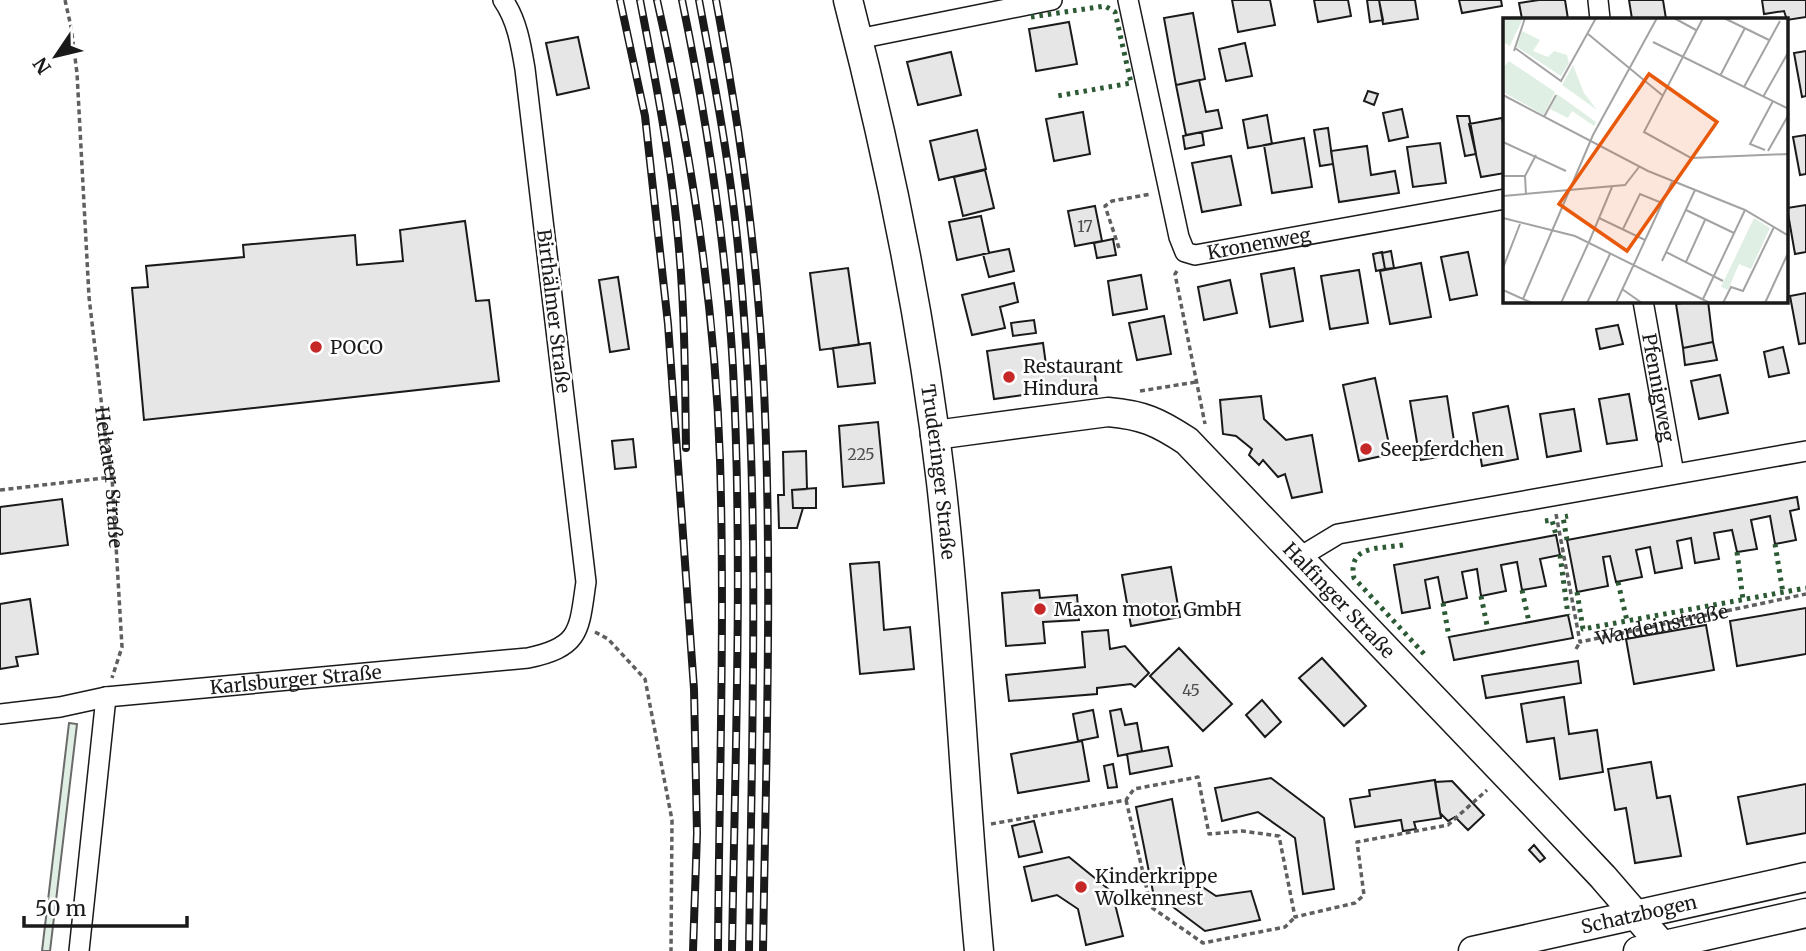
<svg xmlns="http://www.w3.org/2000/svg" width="1806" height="951" viewBox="0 0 1806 951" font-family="Merriweather,serif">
  <rect width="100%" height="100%" fill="#fff"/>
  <path fill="#e0efe3" stroke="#6a6a6a" stroke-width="2" d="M69,723L77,724L50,951H42Z"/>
  <path fill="#e6e6e6" stroke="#1a1a1a" stroke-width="2" d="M1232,0H1270L1275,25L1238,32Z
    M1314,0H1348L1351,16L1318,22Z
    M1367,0H1379L1383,20L1370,22Z
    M1379,0H1415L1418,19L1383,24Z
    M1459,0H1501L1502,6L1462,13Z
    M1539,0H1565L1568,19H1522L1519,3Z
    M1629,0H1663L1666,19H1632Z
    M1762,0H1806V17L1787,20L1784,11L1764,14Z
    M1193,13L1205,79L1176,85L1164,18Z
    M1069,22L1077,64L1036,71L1029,29Z
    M578,37L589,88L557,95L546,43Z
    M1245,43L1252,76L1226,81L1219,49Z
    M1806,51V96L1802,97L1794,53Z
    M951,52L961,95L918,105L907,62Z
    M1199,80L1206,112L1218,110L1222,128L1186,135L1176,85Z
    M1368,91L1378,94L1374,105L1364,101Z
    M1402,109L1408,137L1389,141L1383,113Z
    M1083,112L1090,154L1054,161L1046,119Z
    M1267,115L1272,144L1248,148L1243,120Z
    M1457,116H1469L1476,154L1465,156Z
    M1502,118L1505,133V173L1481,177L1469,124Z
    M1328,128L1333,164L1320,166L1314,130Z
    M977,130L986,169L939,180L930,141Z
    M1202,132L1204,145L1185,149L1183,136Z
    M1806,135V174L1800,175L1793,137Z
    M1304,138L1312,187L1272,193L1264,145Z
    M1440,143L1446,183L1413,187L1407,147Z
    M1367,146L1371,175L1395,171L1399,193L1339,202L1331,151Z
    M1231,156L1241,205L1202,212L1192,163Z
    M985,170L994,208L963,216L954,177Z
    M1806,205V252L1795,254L1787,208Z
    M1095,206L1102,241L1075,246L1068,211Z
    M981,216L989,253L957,260L949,222Z
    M465,221L476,301L489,300L499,381L144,420L132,288L148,287L146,266L244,257L243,245L355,235L357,265L403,261L400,230Z
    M1113,239L1116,255L1097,258L1094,243Z
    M1009,249L1014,271L989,277L983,254Z
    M1391,251L1394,268L1385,269L1382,253Z
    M1382,252L1385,269L1376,271L1373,254Z
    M1468,252L1477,295L1450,300L1441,257Z
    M1421,263L1431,317L1390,324L1380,271Z
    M848,268L859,345L820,350L810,273Z
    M1294,268L1303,321L1270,327L1261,274Z
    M1359,270L1368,323L1330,329L1321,276Z
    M1141,275L1147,309L1113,315L1108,281Z
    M618,277L629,349L610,352L599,280Z
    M1230,280L1237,313L1204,320L1198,287Z
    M1014,283L1018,302L1000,307L1005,328L972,335L962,295Z
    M1806,293V343L1799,344L1790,296Z
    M1694,301H1708L1713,342L1683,348L1676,304Z
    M1164,316L1171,354L1137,360L1129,323Z
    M1034,320L1036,333L1013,336L1011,323Z
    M1618,325L1623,344L1600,349L1596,329Z
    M1713,342L1717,360L1685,365L1683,348Z
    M870,343L875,383L838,387L833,348Z
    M1043,343L1047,372L1094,365L1096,385L994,399L987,351Z
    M1783,347L1789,373L1769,377L1764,352Z
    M1720,375L1728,413L1699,419L1691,381Z
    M1375,378L1391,454L1359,461L1343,385Z
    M1629,394L1637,440L1607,444L1599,399Z
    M1261,396L1264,419L1286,440L1312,435L1322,492L1292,498L1285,474L1278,477L1263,460L1259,465L1249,455L1252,449L1236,436L1223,434L1220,400Z
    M1447,396L1456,454L1420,460L1410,401Z
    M1508,406L1518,459L1482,466L1473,413Z
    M1574,409L1581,451L1547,457L1540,414Z
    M878,422L884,483L843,487L839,426Z
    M633,439L636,467L615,469L612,441Z
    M806,451L807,489L792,490L793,508H803L797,528H779L778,495H784L783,452Z
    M816,488V508H793L792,490Z
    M1797,497L1799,509L1790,511L1796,540L1775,544L1770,516L1751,520L1757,549L1737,552L1732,530L1714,533L1719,559L1695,563L1691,538L1677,541L1682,568L1655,573L1650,547L1636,550L1642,577L1616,582L1610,556L1603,557L1608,586L1577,592L1567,540Z
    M62,499L68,545L0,554V507Z
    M1556,535L1560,555L1540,559L1546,586L1522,590L1517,562L1501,565L1506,591L1481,596L1477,569L1462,572L1467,598L1443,603L1438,577L1425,580L1430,608L1402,613L1394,565Z
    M879,562L884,630L910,627L914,669L860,674L850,564Z
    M1171,567L1180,617L1131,626L1122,575Z
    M1039,590L1040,598L1077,595L1079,620L1043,622L1045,643L1006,646L1002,593Z
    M30,599L38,654L16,657L18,666L0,669V604Z
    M1806,608V654L1737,666L1730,621Z
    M1568,615L1573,638L1454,660L1449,637Z
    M1706,625L1714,670L1634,684L1626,639Z
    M1108,630L1110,649L1125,646L1149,673L1135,687L1131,684L1097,688V694L1009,701L1006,675L1085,667L1082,632Z
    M1179,648L1232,704L1203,731L1150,676Z
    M1322,658L1366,706L1344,726L1299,678Z
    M1578,661L1581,683L1486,698L1482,676Z
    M1564,697L1569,734L1597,730L1603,772L1560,779L1554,738L1527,742L1521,704Z
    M1262,700L1281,722L1265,737L1246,715Z
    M1121,709L1125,725L1137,723L1142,751L1118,756L1110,711Z
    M1093,710L1098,737L1078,741L1073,714Z
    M1082,741L1089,781L1018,793L1011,754Z
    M1168,747L1172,766L1130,774L1127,754Z
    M1651,762L1657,798L1670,796L1681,856L1635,863L1626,808L1615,810L1608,769Z
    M1113,764L1117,787L1108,788L1104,766Z
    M1271,778L1324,818L1334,889L1303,894L1295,838L1258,812L1222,821L1215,788Z
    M1435,780L1441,818L1414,822L1416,829L1403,831L1401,820L1355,827L1350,799L1370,796L1369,790Z
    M1452,781L1484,815L1468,830L1455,817L1448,821L1440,813L1435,782Z
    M1806,784V833L1747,844L1738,797Z
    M1172,799L1186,876L1216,896L1251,891L1260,920L1205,931L1153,892L1136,807Z
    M1034,821L1042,852L1019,857L1012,826Z
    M1534,845L1545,858L1540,862L1529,850Z
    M1069,857L1112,892L1123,936L1086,945L1078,909L1057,895L1032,901L1024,867Z"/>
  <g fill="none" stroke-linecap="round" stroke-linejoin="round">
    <defs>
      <g id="street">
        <path id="s3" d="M1128,0L1179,237L1185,252L1195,255L1505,199"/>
        <path d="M1598,0L1600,19"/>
        <path d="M858,39L1052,0"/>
        <path id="s4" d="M1643,301L1674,474"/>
        <path d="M1300,557L1338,534L1806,451"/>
        <path id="s5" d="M0,714L60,707L106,697L528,658C581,647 579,630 586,582L525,69C521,45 517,20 503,0"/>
        <path d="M79,951L106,697"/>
      </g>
      <g id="secondary">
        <path id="s6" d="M848,0C889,158 922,320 941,482C959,638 964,795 979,951"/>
        <path id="s7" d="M935,435L1108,412C1143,415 1158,422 1187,441L1537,807L1603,877L1667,951"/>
        <path id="s8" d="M1473,951L1806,877"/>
        <path d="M1638,951L1806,913"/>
      </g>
    </defs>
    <use href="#street" stroke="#1a1a1a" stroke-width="22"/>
    <use href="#secondary" stroke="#1a1a1a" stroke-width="31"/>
    <g stroke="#5f5f5f" stroke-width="3.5" stroke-dasharray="5 3.5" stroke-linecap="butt">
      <path id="s1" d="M65,0L71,27L77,73L89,297L106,442L112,477L122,647L112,678"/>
      <path d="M1119,248L1105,206L1112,201L1151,194"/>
      <path d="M1177,271L1175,274L1205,424"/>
      <path d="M1140,391L1196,382"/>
      <path d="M0,490L112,477"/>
      <path id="s2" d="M1556,514L1580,642L1806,594"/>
      <path d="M595,632L608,639L645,679L672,820L671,951"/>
      <path d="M1576,649L1580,642"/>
      <path d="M1126,800L1151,907L1203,943L1285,927L1295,917"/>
      <path d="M991,824L1126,800L1134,789L1198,777L1209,834L1242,831L1279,836L1295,917L1355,903L1364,895L1357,842L1448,825L1487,790"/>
    </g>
    <use href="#street" stroke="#fff" stroke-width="19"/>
    <use href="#secondary" stroke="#fff" stroke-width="28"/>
    <defs>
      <path id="rail" d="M620,0L645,116L668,324L694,689L697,833L693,951
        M640,0C656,82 672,165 679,249C685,315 685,382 686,448
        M657,0C691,151 715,305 720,460C725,623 719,787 718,951
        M682,0C707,121 726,244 733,368C743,561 735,757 732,951
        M699,0C715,85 731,170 739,257C761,487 752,720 749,951
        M716,0C739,122 756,244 763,368C773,562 766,757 763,951"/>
    </defs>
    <use href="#rail" stroke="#1a1a1a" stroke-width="8"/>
    <use href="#rail" stroke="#fff" stroke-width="5" stroke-dasharray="16" stroke-linecap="butt"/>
    <path stroke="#2b5a34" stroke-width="5" stroke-dasharray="3.5 5" stroke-linecap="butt" d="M1031,17L1105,6L1115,12L1131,83L1057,96
      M1545,521L1552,520L1556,535
      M1567,540L1563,517L1568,516
      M1775,544L1783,593
      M1403,545C1379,549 1347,545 1354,578L1425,655
      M1737,552L1743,600
      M1560,555L1568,615
      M1618,582L1627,621
      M1522,590L1529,622
      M1577,592L1583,629L1806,588
      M1481,596L1488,630
      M1443,603L1449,637"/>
  </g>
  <g fill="#c62828" stroke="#fff" stroke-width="2.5">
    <circle cx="316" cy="347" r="7"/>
    <circle cx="1009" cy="377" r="7"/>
    <circle cx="1366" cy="449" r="7"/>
    <circle cx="1040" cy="609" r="7"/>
    <circle cx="1081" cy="887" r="7"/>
  </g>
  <g text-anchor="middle" stroke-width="5" stroke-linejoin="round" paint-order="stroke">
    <g font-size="16" fill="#4d4d4d">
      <text x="1085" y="232">17</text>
      <text x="861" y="460">225</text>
      <text x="1191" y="696">45</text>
    </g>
    <g font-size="19" fill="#1a1a1a" stroke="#fff">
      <text dy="7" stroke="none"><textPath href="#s3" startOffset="334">Kronenweg</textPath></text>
      <text transform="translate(554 311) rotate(83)" y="7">Birthälmer Straße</text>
      <text dy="7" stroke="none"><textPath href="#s4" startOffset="88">Pfennigweg</textPath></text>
      <text dy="7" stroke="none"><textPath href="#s6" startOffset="481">Truderinger Straße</textPath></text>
      <text dy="7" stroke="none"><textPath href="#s1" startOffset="480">Heltauer Straße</textPath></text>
      <text dy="7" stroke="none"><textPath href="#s7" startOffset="480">Halfinger Straße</textPath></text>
      <text dy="7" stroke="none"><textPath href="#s2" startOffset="214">Wardeinstraße</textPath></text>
      <text dy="7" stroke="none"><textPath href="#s5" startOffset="298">Karlsburger Straße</textPath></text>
      <text dy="7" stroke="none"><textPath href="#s8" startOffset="170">Schatzbogen</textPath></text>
    </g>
    <g font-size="19" fill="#1a1a1a" stroke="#fff" text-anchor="start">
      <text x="330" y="354">POCO</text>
      <text x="1023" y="373">Restaurant<tspan x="1023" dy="22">Hindura</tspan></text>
      <text x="1380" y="456">Seepferdchen</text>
      <text x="1054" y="616">Maxon motor GmbH</text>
      <text x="1095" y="883">Kinderkrippe<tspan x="1095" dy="22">Wolkennest</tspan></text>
    </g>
  </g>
  <g transform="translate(1503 18)">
    <rect width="285" height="285" fill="#fff"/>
    <path d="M0,0H20L7,28L0,24ZM19,13L37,22L30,33L45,39L51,33L64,37L66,45L58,58L14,29ZM6,43L52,74L41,97L0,74V50ZM70,47L81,75L94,92L59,67ZM54,76L93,104L91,108L69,93L65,100L47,91ZM251,200L267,210L248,251L236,246L225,272L218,269Z" fill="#e0efe3"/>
    <path fill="none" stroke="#a3a3a3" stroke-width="2" d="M171,0L193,12M200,0L141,114L188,140L286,136M221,0L266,22M85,16L159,77M150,24L286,91M12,30L58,63L93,0M11,33L22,0M217,58L242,10M241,69L277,3M0,77L145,153L242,192L286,218M260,79L286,33M41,99L53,77M0,124L63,153M262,132L247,126L270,83M265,133L286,96M0,158H22M23,177L22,158L33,137M0,178L122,167L136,149M183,192L231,215M0,200L72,218L207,285M96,200L142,222M120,211L137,176L159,185M49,213L90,117L154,0M86,224L109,169M163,234L220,263M159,243L192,172M183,244L202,202M0,250L17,206M119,271L139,285M0,272L29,285M20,281L49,213M200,281L242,192M58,285L85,226M84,285L107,236M113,285L169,164M220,285L228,269L240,273L271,209M262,285L286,233"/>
    <path fill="#e8590c" fill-opacity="0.15" stroke="#e8590c" stroke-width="3.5" d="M146,56L214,104L124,233L56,186Z"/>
    <rect width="285" height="285" fill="none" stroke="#1a1a1a" stroke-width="3.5"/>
  </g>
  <g transform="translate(56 56) rotate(235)" stroke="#ffffff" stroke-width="5" paint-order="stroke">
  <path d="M0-5L12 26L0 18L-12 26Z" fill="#1a1a1a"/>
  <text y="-10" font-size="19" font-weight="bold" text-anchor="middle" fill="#1a1a1a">N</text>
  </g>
  <path d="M24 916v10h163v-10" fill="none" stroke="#1a1a1a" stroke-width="3.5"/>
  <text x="35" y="916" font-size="21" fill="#1a1a1a" stroke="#ffffff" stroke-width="5" paint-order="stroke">50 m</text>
</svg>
